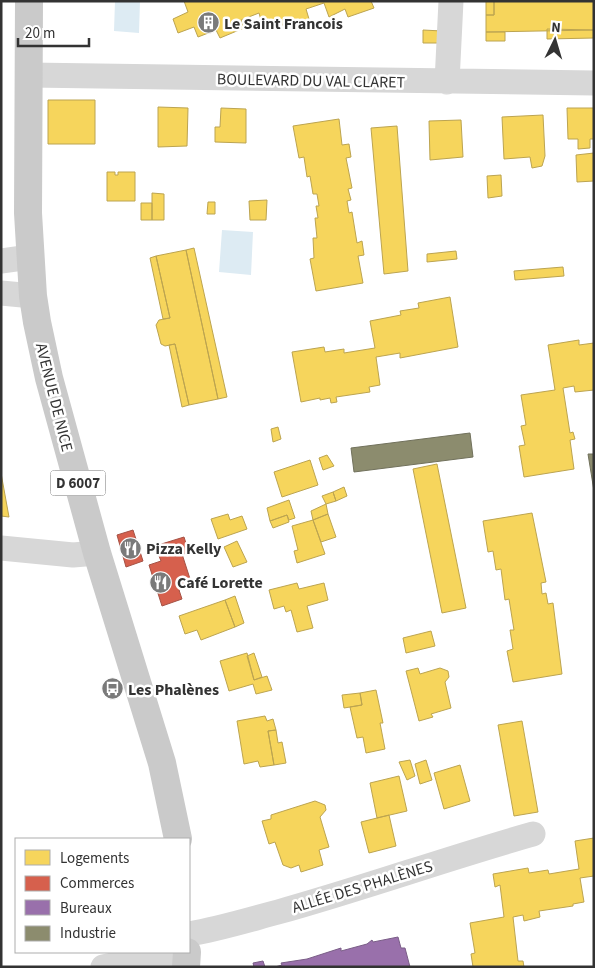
<svg xmlns="http://www.w3.org/2000/svg" width="595" height="968" viewBox="0 0 595 968" font-family="'Source Sans 3',sans-serif">
  <rect width="100%" height="100%" fill="#fff"/>
  <path fill="#ddebf3" d="M115,1H140L139,33L114,31Z
    M222,230L253,232L251,275L219,272Z"/>
  <path fill="#f6d55c" stroke="#bca450" d="M184,1H371L374,8L348,17L345,9L329,17L324,3L306,9L309,19L284,28L281,20L263,27L259,13L241,20L244,28L220,38L216,30L198,37L194,27L178,33L173,19L188,12Z
    M486,1H494V15H486Z
    M494,1H594V30L486,32V15H494Z
    M547,29L594,30V38L547,39Z
    M423,30L442,31V43H423Z
    M486,32H505V41H486Z
    M48,100H95V144H48Z
    M158,107L188,108L187,146L158,147Z
    M221,108L246,109V143L215,142V127H220Z
    M567,108H594V139H590V148L578,149V139H568Z
    M543,115L545,156L542,166L532,168L530,157L504,159L502,117Z
    M339,119L342,145L349,144L351,157L346,158L352,188L348,189L351,200L347,201L349,213L352,212L357,243L362,241L364,255L358,256L363,283L316,291L310,259L314,258L313,238H317L315,218H318L316,206H319L317,194H313L310,176L307,177L304,157L299,158L293,126Z
    M461,120L463,157L430,160L429,121Z
    M397,126L408,271L384,274L371,128Z
    M594,153V181L577,182L576,155Z
    M107,172H115V175H118V172H135V201H107Z
    M501,175L502,196L488,198L487,176Z
    M152,193L164,194V220H152Z
    M267,200L266,220H250L249,201Z
    M208,202H215V214H207Z
    M141,203H152V220H141Z
    M194,248L227,397L218,399L186,250Z
    M186,250L218,399L189,405L175,344L165,346L161,344L156,325L159,320L170,318L156,256Z
    M456,251L457,259L427,262V254Z
    M156,256L170,318L163,319L150,258Z
    M563,267L564,276L515,280L514,271Z
    M450,297L458,347L400,358V353L376,357L380,385L369,387L370,392L336,397L337,402L331,403L330,398L320,400V398L301,402L292,352L324,347L325,352L344,349V353L375,348L370,321L401,315L400,311L419,308L418,303Z
    M579,340V345L594,343V390L575,392L574,386L563,388L570,433L573,432L575,439L570,440L574,469L524,477L519,446L525,445L521,426L526,425L521,395L555,390L548,345Z
    M175,344L189,405L182,407L169,345Z
    M278,427L281,439L273,442L271,429Z
    M327,455L334,466L323,470L319,458Z
    M310,460L318,485L282,497L274,472Z
    M437,464L466,608L442,613L413,469Z
    M1,473L9,517L1,516Z
    M344,487L347,496L336,501L333,492Z
    M333,492L336,501L326,504L322,496Z
    M289,500L295,518L289,520L287,515L270,521L267,508Z
    M326,504L328,514L313,520L311,511Z
    M532,513L546,582L541,583L542,594L546,593L548,604L553,603L562,674L513,682L507,651L513,649L510,630H514L509,599L505,600L501,569L496,570L493,551L488,552L483,521Z
    M228,514L230,520L242,516L247,529L218,539L211,519Z
    M328,514L336,537L321,542L313,520Z
    M287,515L289,522L273,528L270,521Z
    M313,520L325,554L297,563L294,551L298,550L292,526Z
    M237,541L247,562L233,567L224,547Z
    M297,583L299,589L324,583L328,600L307,606L313,628L297,632L291,610L286,612L284,606L274,609L269,590Z
    M235,596L244,623L235,627L225,600Z
    M225,600L235,627L201,640L197,630L185,634L179,616Z
    M431,631L435,646L406,653L403,638Z
    M247,653L254,680L267,676L272,690L256,694L253,684L229,691L220,661Z
    M254,653L262,677L254,680L247,656Z
    M418,668L420,674L440,668L448,671L449,677L445,682L451,708L431,714L433,717L419,721L406,671Z
    M376,690L383,723H380L385,749L366,753L363,737L357,738L350,707L362,705L360,693Z
    M360,693L362,705L344,708L342,695Z
    M265,716L267,721L273,719L276,730L268,731L274,765L260,767L258,761L244,764L237,721Z
    M522,721L538,812L514,816L498,725Z
    M276,730L278,743L282,742L286,763L274,765L268,731Z
    M410,760L415,776L407,780L399,762Z
    M426,760L432,780L420,784L415,764Z
    M460,765L470,801L444,809L434,773Z
    M399,776L407,811L377,818L370,783Z
    M315,801L325,805L326,810L320,817L329,847L319,850L323,865L301,872L299,865L291,868L283,865L275,842L269,844L262,821L271,819V815Z
    M389,815L396,846L369,853L361,822Z
    M594,838V876L580,878L584,902L573,904V906L539,911L540,917L524,921L523,915L513,917L518,961H523L524,967H473L471,954L475,953L470,923L504,917L500,885L495,887L493,874L528,868L529,873L548,870L549,874L579,869L575,841Z"/>
  <path fill="#d6604d" stroke="#a55245" d="M133,530L143,561L126,567L117,535Z
    M184,537L189,553L182,554L192,585L179,590L182,599L162,606L149,565L161,561L155,546Z"/>
  <path fill="#9970ab" stroke="#7a5e87" d="M398,937L401,948H405L410,967H275L282,965L281,963L307,959L341,948V951L367,944L372,940L373,942Z
    M263,961L265,967H254L253,963Z"/>
  <path fill="#8c8c6e" stroke="#71715c" d="M470,433L473,457L354,472L351,448Z
    M588,454H594V491Z"/>
  <g fill="none" stroke-linecap="round" stroke-linejoin="round">
    <path stroke="#d7d7d7" stroke-width="25" d="M29,75L594,83
      M447,82L451,1
      M1,261L30,257
      M1,293L33,296
      M1,548L73,555L97,553
      M189,934C219,929 248,920 278,912C364,888 448,858 533,834
      M103,967L146,958L187,957"/>
    <path stroke="#cacaca" stroke-width="28" d="M29,1L28,213L33,296L37,322L49,378L97,553L162,763L178,839
      M186,967L187,952"/>
  </g>
  <defs>
    <symbol id="building-disc" viewBox="-11 -11 22 22"><circle r="9.5" fill="#7a7a7a" stroke="#fff"/><path d="M-4-6H4V6H1V3H-1V6H-4ZM-2.5-4.3h1.7v1.8h-1.7ZM.8-4.3h1.7v1.8H.8ZM-2.5-1h1.7V.8h-1.7ZM.8-1h1.7V.8H.8Z" fill="#fff"/></symbol>
    <symbol id="restaurant-disc" viewBox="-11 -11 22 22"><circle r="9.5" fill="#7a7a7a" stroke="#fff"/><path d="M-5-6h1v4h1v-4h1v4h1v-4h1v5L-1.5 .5V6h-2V.5L-5-1ZM5-6V6H3V1.5H1.5Q1.5-4 5-6Z" fill="#fff"/></symbol>
    <symbol id="bus-disc" viewBox="-11 -11 22 22"><circle r="9.5" fill="#7a7a7a" stroke="#fff"/><path d="M-5-6H5V4H4V6H2V4H-2V6H-4V4H-5ZM-3.5-4V0h7V-4ZM-3.5 1.2v1.5H-2V1.2ZM2 1.2v1.5H3.5V1.2Z" fill="#fff"/></symbol>
  </defs>
  <g fill-rule="evenodd">
    <use href="#building-disc" x="196" y="10" width="25" height="25"/>
    <use href="#restaurant-disc" x="118" y="536" width="25" height="25"/>
    <use href="#restaurant-disc" x="148" y="570" width="25" height="25"/>
    <use href="#bus-disc" x="100" y="676" width="25" height="25"/>
  </g>
  <g text-anchor="middle" stroke-width="5" stroke-linejoin="round" paint-order="stroke">
    <rect fill="#fff" stroke="#707070" stroke-width="1" x="50.5" y="470.5" width="55" height="25" rx="4"/>
    <g font-size="15" font-weight="bold" fill="#333">
      <text x="78" y="488">D 6007</text>
    </g>
    <g font-size="16" font-weight="bold" fill="#333" stroke="#fff" text-anchor="start">
      <text x="224" y="29">Le Saint Francois</text>
      <text x="146" y="554">Pizza Kelly</text>
      <text x="177" y="588">Café Lorette</text>
      <text x="128" y="695">Les Phalènes</text>
    </g>
    <g font-size="16" fill="#333" stroke="#fff">
      <text transform="translate(311 80) rotate(1)" y="6">BOULEVARD DU VAL CLARET</text>
      <text transform="translate(55 397) rotate(76)" y="6">AVENUE DE NICE</text>
      <text transform="translate(362 886) rotate(-17)" y="6">ALLÉE DES PHALÈNES</text>
    </g>
  </g>
  <rect width="595" height="968" fill="none" stroke="#333333" stroke-width="5"/>
  <rect x="15" y="838" width="175" height="115" fill="#ffffff" stroke="#adadad"/>
  <rect x="25" y="850" width="25" height="15" fill="#f6d55c" stroke="#adadad"/>
  <text x="60" y="863" font-size="15" fill="#333333">Logements</text>
  <rect x="25" y="876" width="25" height="15" fill="#d6604d" stroke="#adadad"/>
  <text x="60" y="888" font-size="15" fill="#333333">Commerces</text>
  <rect x="25" y="900" width="25" height="15" fill="#9970ab" stroke="#adadad"/>
  <text x="60" y="913" font-size="15" fill="#333333">Bureaux</text>
  <rect x="25" y="926" width="25" height="15" fill="#8c8c6e" stroke="#adadad"/>
  <text x="60" y="938" font-size="15" fill="#333333">Industrie</text>
  <g transform="translate(555 40) rotate(5)" stroke="#ffffff" stroke-width="4" paint-order="stroke">
  <path d="M0-4L9 19L0 12L-9 19Z" fill="#333333"/>
  <text y="-8" font-size="14" font-weight="bold" text-anchor="middle" fill="#333333">N</text>
  </g>
  <path d="M18 38v8h71v-8" fill="none" stroke="#333333" stroke-width="2.5"/>
  <text x="25" y="38" font-size="15" fill="#333333" stroke="#ffffff" stroke-width="4" paint-order="stroke">20 m</text>
</svg>
